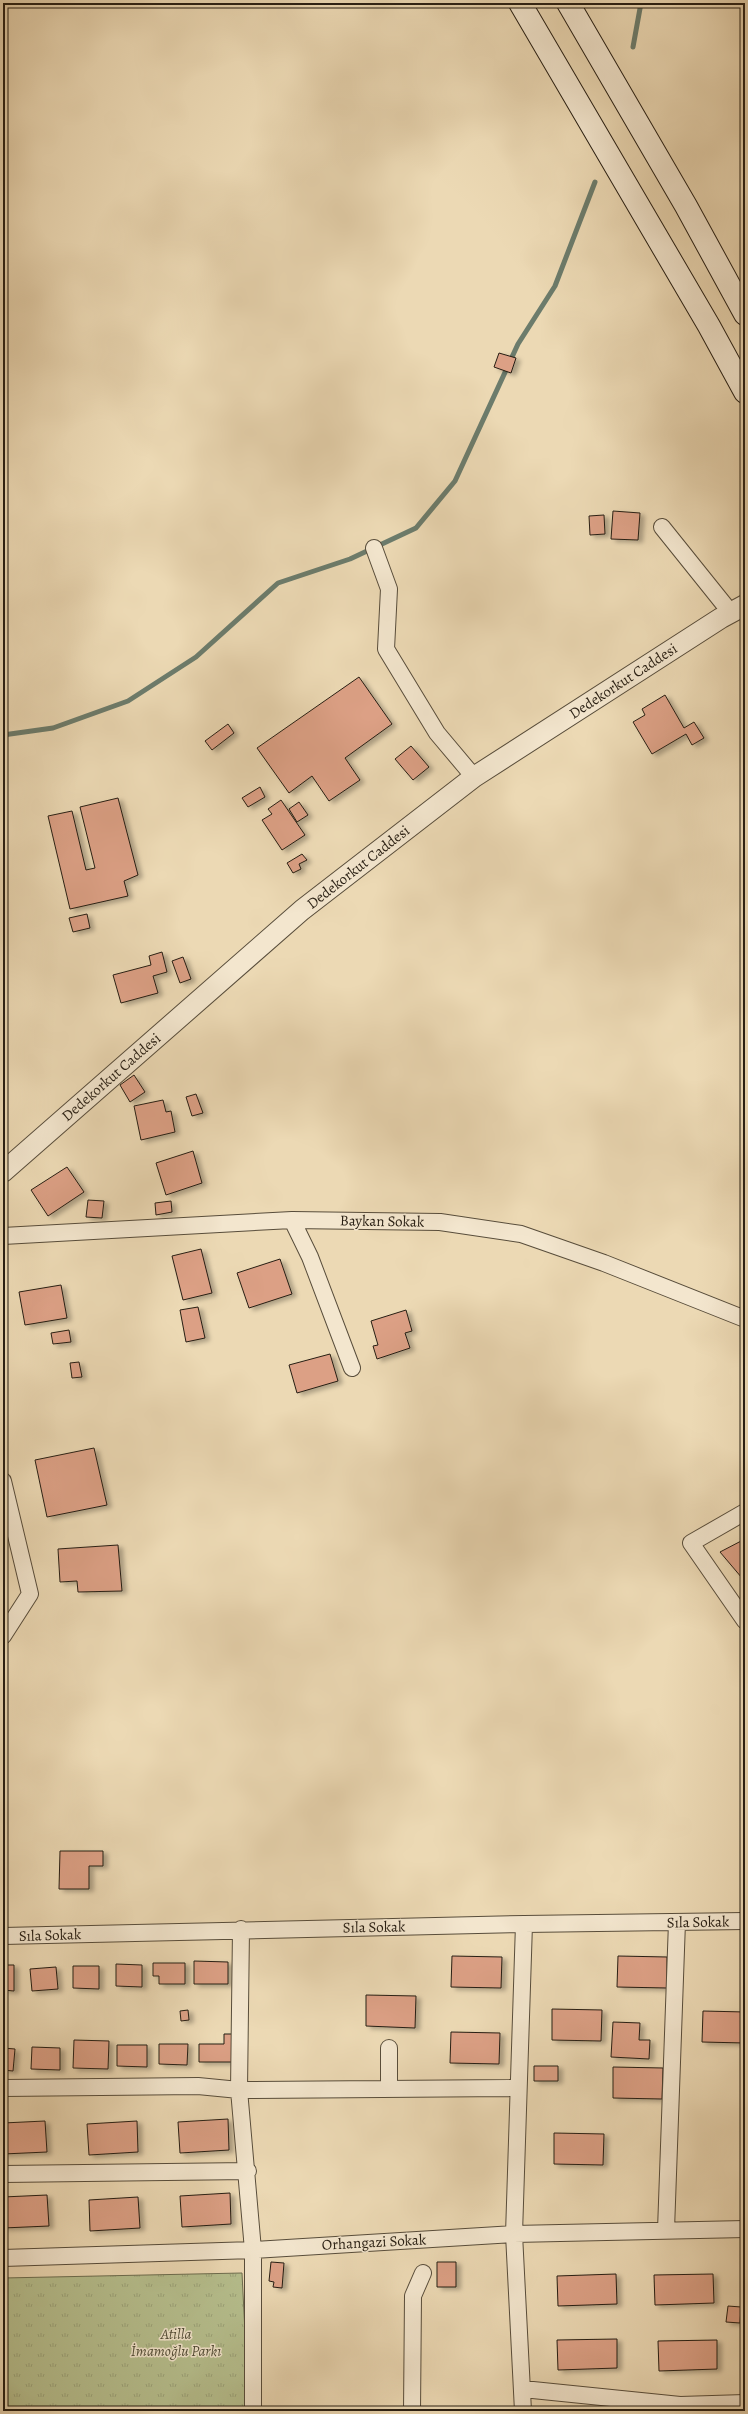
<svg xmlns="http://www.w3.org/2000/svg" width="748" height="2414" viewBox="0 0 748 2414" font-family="Alegreya,serif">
  <defs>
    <pattern id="park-tufts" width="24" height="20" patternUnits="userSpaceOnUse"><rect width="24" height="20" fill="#b6bf8e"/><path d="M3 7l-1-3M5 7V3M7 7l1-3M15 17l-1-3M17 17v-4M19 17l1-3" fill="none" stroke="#9ca47a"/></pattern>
    <filter id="shadow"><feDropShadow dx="4.5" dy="2.5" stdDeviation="2" flood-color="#0004"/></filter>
  </defs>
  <rect width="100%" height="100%" fill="#ecd9b4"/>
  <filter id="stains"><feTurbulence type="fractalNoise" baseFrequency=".005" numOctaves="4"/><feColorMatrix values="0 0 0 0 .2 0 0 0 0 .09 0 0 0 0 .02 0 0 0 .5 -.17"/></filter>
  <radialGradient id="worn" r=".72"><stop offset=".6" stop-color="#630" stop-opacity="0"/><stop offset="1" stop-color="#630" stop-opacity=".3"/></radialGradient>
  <path fill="url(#park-tufts)" stroke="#6e6e50" d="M242,2273L249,2411H3V2278Z"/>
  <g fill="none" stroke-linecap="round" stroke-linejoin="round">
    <path stroke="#6c7c6c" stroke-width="5" d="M633,47L641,3
      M3,735L53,728L128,701L196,657L278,583L350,559L416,528L455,481L518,344L555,286L595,182"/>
  </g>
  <path fill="#dca085" stroke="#271e13" filter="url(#shadow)" d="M499,353L516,358L511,373L494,367Z
    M613,511L640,513L638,540L611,539Z
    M604,515L605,534L590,535L589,516Z
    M359,677L392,724L345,758L360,780L329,801L312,776L289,793L257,748Z
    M665,695L684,728L694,722L704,738L692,745L686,734L652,754L633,722L645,715L642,709Z
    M228,724L234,733L212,750L205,741Z
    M411,746L429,767L413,780L395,759Z
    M260,787L265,797L248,807L242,798Z
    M118,798L138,875L124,881L128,896L70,909L48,816L72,811L86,870L95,868L80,807Z
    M281,800L305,835L282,850L262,820L272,814L268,809Z
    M299,802L308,815L297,822L289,809Z
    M302,854L307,860L299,864L301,869L293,873L287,863Z
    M87,914L90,928L73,932L69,918Z
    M162,952L167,972L153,976L158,993L121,1003L113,975L151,965L149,956Z
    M183,957L191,979L180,983L172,961Z
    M134,1075L145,1092L130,1102L120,1085Z
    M196,1094L203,1113L192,1116L186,1097Z
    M163,1100L166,1112L171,1111L175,1132L141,1140L134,1106Z
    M193,1151L202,1183L166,1195L156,1163Z
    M67,1167L84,1192L48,1216L31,1190Z
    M88,1200L104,1201L102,1218L86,1217Z
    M171,1201L172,1212L156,1215L155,1203Z
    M201,1249L212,1293L183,1300L172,1256Z
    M280,1259L292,1294L249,1308L237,1273Z
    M61,1285L67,1318L25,1325L19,1292Z
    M198,1307L205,1338L186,1342L180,1310Z
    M406,1310L412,1331L405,1333L410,1348L377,1359L373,1346L378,1345L371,1321Z
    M69,1330L71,1342L53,1344L51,1333Z
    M330,1354L338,1381L297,1393L289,1365Z
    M79,1362L82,1377L72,1378L70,1363Z
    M94,1448L107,1505L47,1517L35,1460Z
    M745,1539V1576L742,1578L720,1552Z
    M118,1545L122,1591L78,1592L77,1581L60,1582L58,1549Z
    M60,1851H103V1866H89V1889H59Z
    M452,1956L502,1957L501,1988L451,1987Z
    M618,1956L667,1957V1988L617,1987Z
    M194,1961L228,1962V1984H194Z
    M153,1963H185V1984H159V1976H153Z
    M116,1964L142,1965V1987L116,1986Z
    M3,1965H14V1991L3,1990Z
    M73,1966H99V1989L73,1988Z
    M56,1967L58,1989L32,1991L30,1969Z
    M366,1995L416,1996L415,2028L366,2026Z
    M552,2009L602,2010L601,2041L552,2040Z
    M188,2010L189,2020L181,2021L180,2011Z
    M703,2011L745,2012V2043L702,2042Z
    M613,2022L640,2023L639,2040H650L649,2059L611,2057Z
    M451,2032L500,2033L499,2064L450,2063Z
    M224,2034H233V2062H199V2044H224Z
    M74,2040L109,2041L108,2069L73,2068Z
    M159,2044H188L187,2065L159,2064Z
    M117,2045H147V2067L117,2066Z
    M32,2047L60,2048V2070L31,2069Z
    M3,2048L15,2049L13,2071L3,2070Z
    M534,2066H558V2081H534Z
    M613,2067L663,2068L662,2099L613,2098Z
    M228,2119L229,2150L180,2153L178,2122Z
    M45,2121L47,2152L3,2154V2123Z
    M137,2121L138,2152L89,2155L87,2124Z
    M554,2133L604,2134L603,2165L554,2164Z
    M230,2193L231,2224L182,2227L180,2196Z
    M47,2195L49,2226L3,2228V2197Z
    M138,2197L140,2228L90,2231L89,2200Z
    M271,2262L284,2263L282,2288L273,2287L274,2282L269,2281Z
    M437,2262H456V2287H437Z
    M616,2274L617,2304L558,2306L557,2276Z
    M713,2274L714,2303L655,2305L654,2275Z
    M728,2306L741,2307L740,2323L726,2322Z
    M617,2339V2368L558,2370L557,2340Z
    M717,2340V2369L659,2371L658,2341Z"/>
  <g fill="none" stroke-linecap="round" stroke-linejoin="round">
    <defs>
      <path id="minor" d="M662,527L731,613
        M374,548L389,589L386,649L437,733L474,777
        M292,1220L310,1257L352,1368
        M3,1236L292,1220L440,1222L521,1234L604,1263L745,1319
        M3,1481L30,1594L3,1636
        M745,1512L691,1543L745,1621
        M241,1929L239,2090L253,2250V2411
        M3,1936L524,1924L745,1921
        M389,2048V2089
        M3,2088L198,2086L239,2090L518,2088
        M3,2174L248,2171
        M666,2230L677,1922
        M3,2258L253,2250L514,2234L745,2229
        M523,2389L680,2405L745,2403
        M412,2411L413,2296L423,2273
        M523,2411L514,2234L524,1924"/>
      <path id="tertiary" d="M3,1172L302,910L474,777L721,618L745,605"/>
      <path id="secondary" d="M520,3L709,326L745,392
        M568,3L686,206L745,314"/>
    </defs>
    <use href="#minor" stroke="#584d3b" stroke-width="18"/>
    <use href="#tertiary" stroke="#584d3b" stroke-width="22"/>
    <use href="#secondary" stroke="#271e13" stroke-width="24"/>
    <use href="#minor" stroke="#f3e6ce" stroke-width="16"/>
    <use href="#tertiary" stroke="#f3e6ce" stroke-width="20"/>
    <use href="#secondary" stroke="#f3e6ce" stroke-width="22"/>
  </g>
  <g text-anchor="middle" stroke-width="3" stroke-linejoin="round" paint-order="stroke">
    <g font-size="15" fill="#271e13" stroke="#f3e6ce">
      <text transform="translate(623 681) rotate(-33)" y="5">Dedekorkut Caddesi</text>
      <text transform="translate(358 867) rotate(-38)" y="5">Dedekorkut Caddesi</text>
      <text transform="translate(111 1077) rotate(-41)" y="5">Dedekorkut Caddesi</text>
      <text transform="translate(382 1221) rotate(1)" y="5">Baykan Sokak</text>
      <text transform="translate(698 1922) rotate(-1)" y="5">Sıla Sokak</text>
      <text transform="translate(374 1927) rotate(-1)" y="5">Sıla Sokak</text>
      <text transform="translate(50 1935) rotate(-2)" y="5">Sıla Sokak</text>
      <text transform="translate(374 2242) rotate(-3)" y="5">Orhangazi Sokak</text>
    </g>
    <g font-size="15" font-style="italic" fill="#524e38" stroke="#f3e6ce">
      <text x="176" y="2339">Atilla<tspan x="176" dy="17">İmamoğlu Parkı</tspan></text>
    </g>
  </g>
  <rect width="748" height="2414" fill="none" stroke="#ecd9b4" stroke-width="16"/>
  <rect x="4" y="4" width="740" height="2406" fill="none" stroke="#271e13" stroke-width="2"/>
  <rect x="8" y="8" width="732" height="2398" fill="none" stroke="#271e13"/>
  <rect width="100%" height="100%" filter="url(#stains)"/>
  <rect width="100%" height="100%" fill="url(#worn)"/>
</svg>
